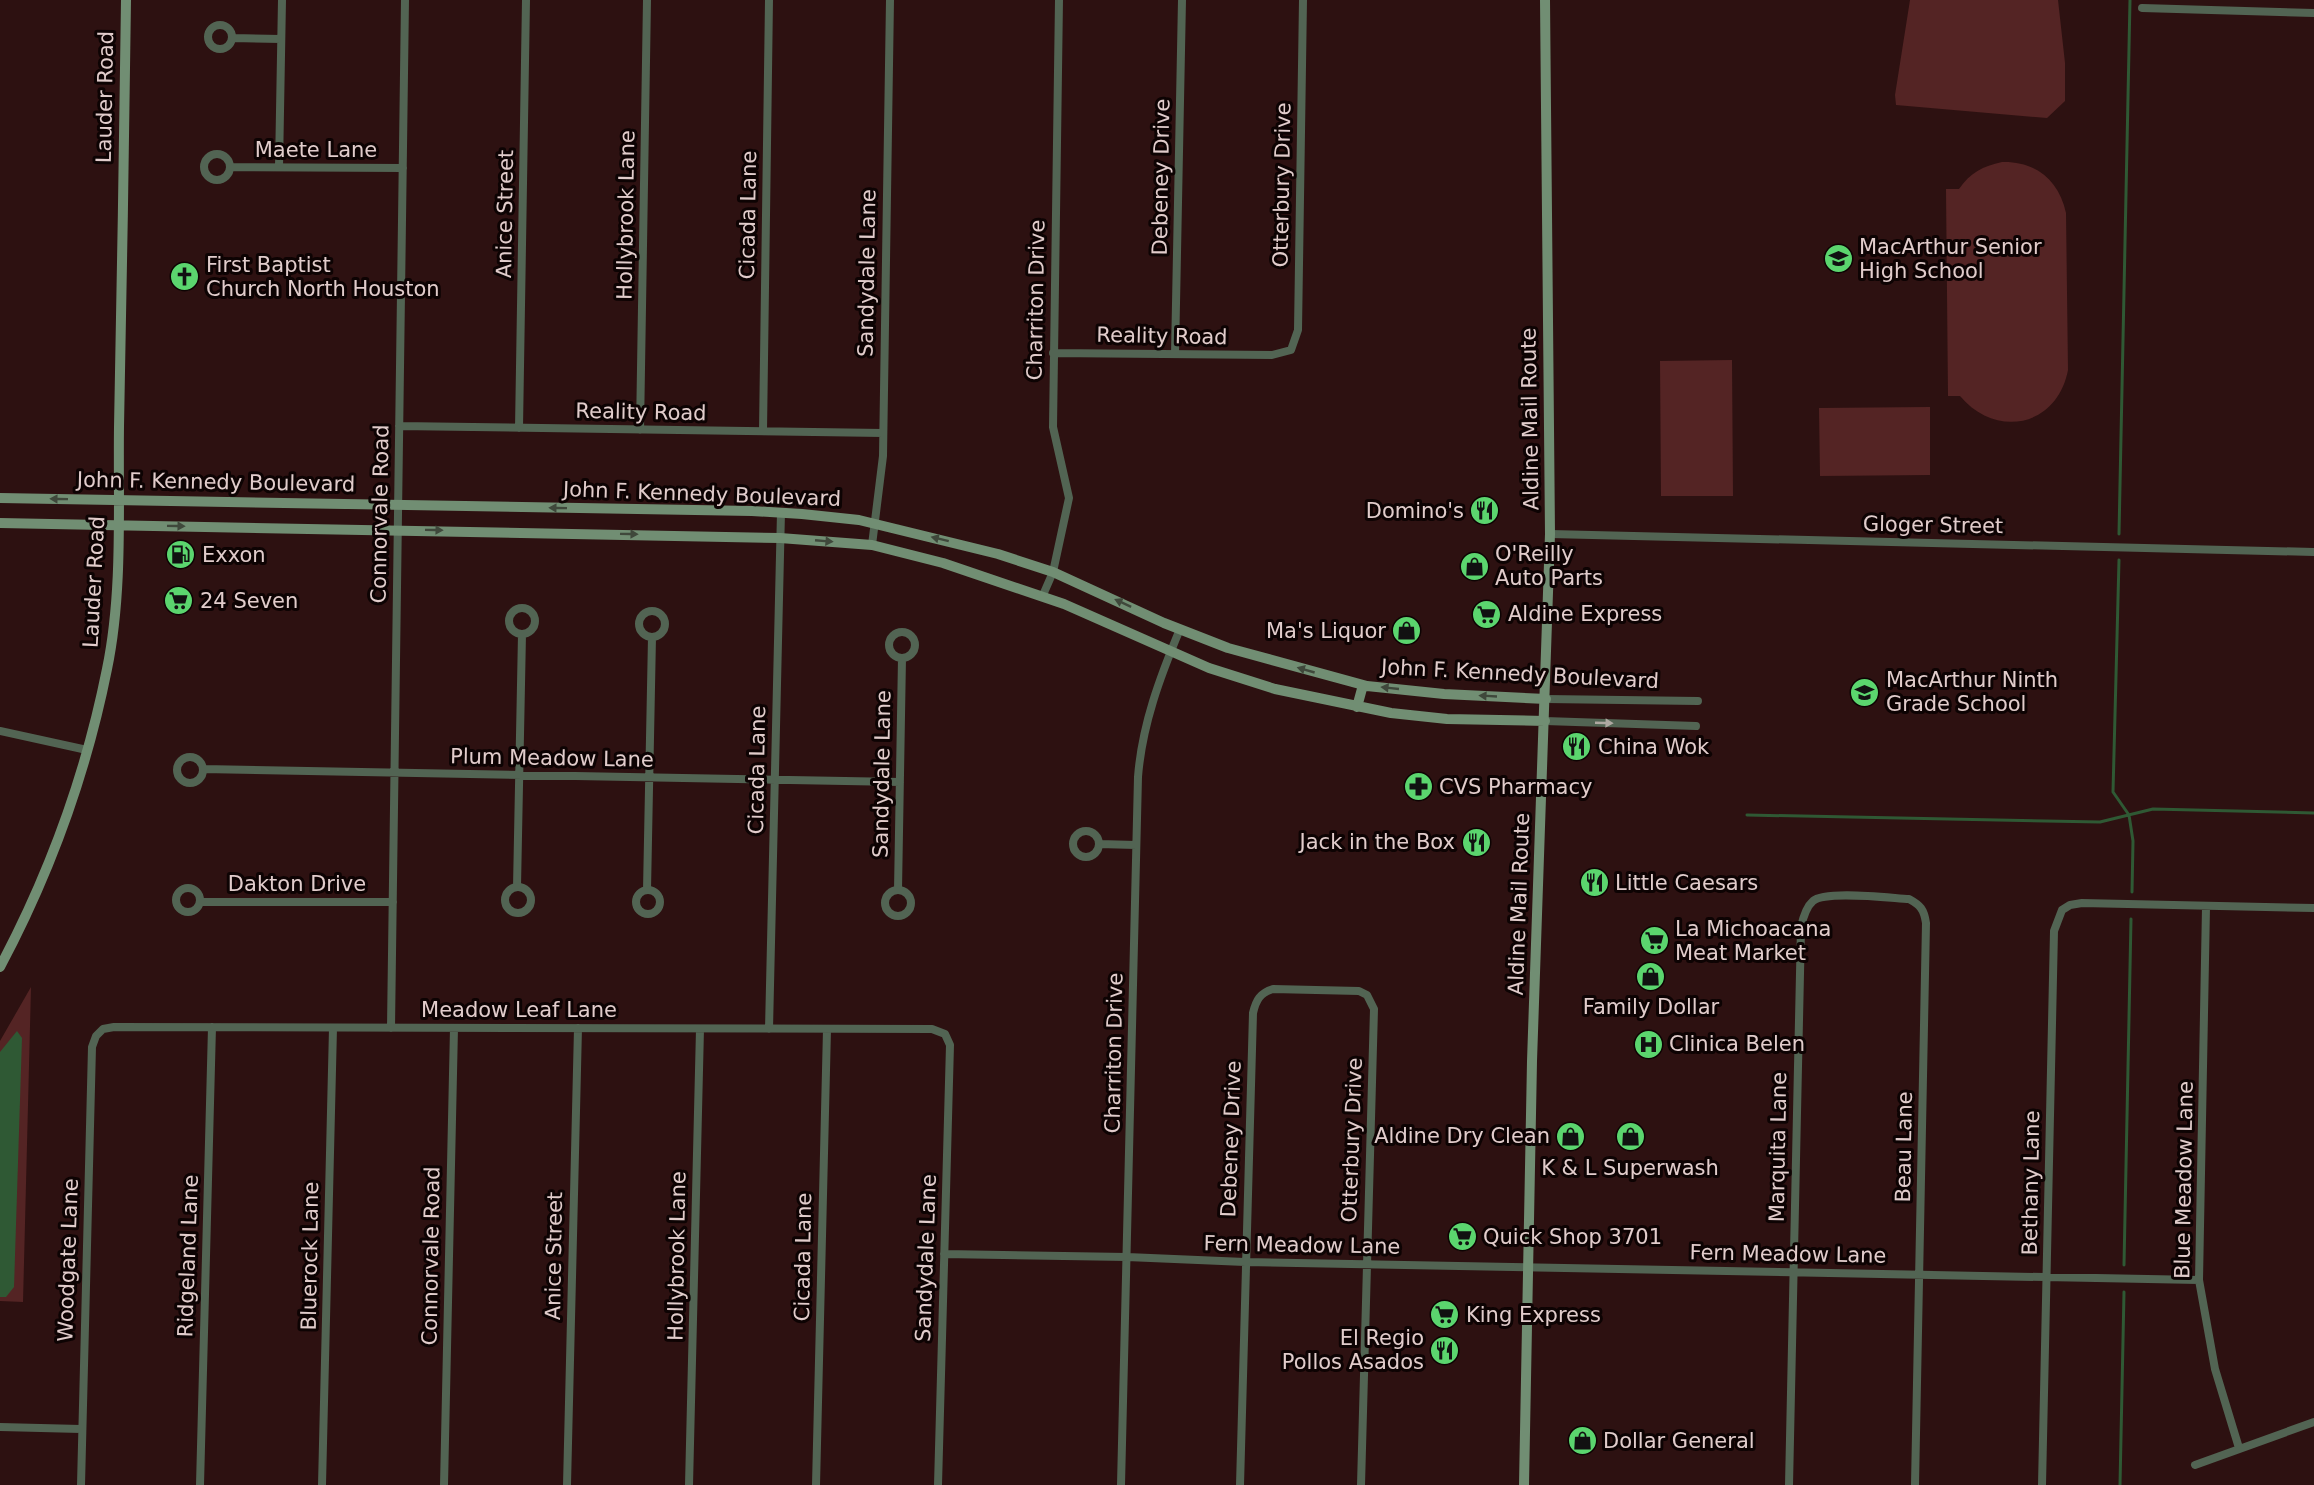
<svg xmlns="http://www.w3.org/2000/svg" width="2314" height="1485" viewBox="0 0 2314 1485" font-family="'DejaVu Sans',sans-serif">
  <rect width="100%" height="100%" fill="#2d1111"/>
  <path fill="#542424" d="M1910,0H2058L2065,63V101L2047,118L1896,105L1895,95Z
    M2002,162C2035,161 2059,180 2066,213L2068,370C2057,427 1996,439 1960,396H1948L1946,189H1959C1970,173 1983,166 2002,162Z
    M1732,360L1733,496H1661L1660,361Z
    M1930,407V475L1820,476L1819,408Z
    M31,987L23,1302L0,1301V1041Z"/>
  <path fill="#2f5934" d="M17,1031L22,1038L14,1287L6,1297H0V1052Z"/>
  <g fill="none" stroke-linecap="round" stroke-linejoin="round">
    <path stroke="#2f5934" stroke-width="3" d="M2119,534L2130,0
      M2119,560L2113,792L2129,815L2133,841L2132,892
      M1747,815L2100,822L2153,809L2314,813
      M2124,1265L2131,919
      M2120,1485L2124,1292"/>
    <path stroke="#526453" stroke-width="8" d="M2142,8L2314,13
      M208 37a12 12 0 1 1 24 0a12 12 0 1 1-24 0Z
      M232,38L281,39
      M204 167a13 13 0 1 1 26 0a13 13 0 1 1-26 0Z
      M230,167L403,168
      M279,167L282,0
      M1053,353L1272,355L1291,350L1298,330L1303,0
      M1175,354L1182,0
      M399,426L883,433
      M519,428L526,0
      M640,430L647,0
      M763,431L769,0
      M1550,534L2314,552
      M872,545L883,456L890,0
      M1043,595L1053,572L1069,498L1053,427L1059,0
      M509 621a13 13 0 1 1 26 0a13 13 0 1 1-26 0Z
      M639 624a13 13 0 1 1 26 0a13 13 0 1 1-26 0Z
      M889 645a13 13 0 1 1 26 0a13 13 0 1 1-26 0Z
      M1546,699L1698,701
      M1545,721L1696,726
      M0,731L87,750
      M177 770a13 13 0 1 1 26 0a13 13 0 1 1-26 0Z
      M203,769L900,782
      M1073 844a13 13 0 1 1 26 0a13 13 0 1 1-26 0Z
      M1099,844L1136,845
      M517,887L522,634
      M505 900a13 13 0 1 1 26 0a13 13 0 1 1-26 0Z
      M176 900a12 12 0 1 1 24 0a12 12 0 1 1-24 0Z
      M636 902a12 12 0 1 1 24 0a12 12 0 1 1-24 0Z
      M647,890L652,637
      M898,890L902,658
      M885 903a13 13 0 1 1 26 0a13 13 0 1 1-26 0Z
      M200,902H393
      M2206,907L2199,1280L2215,1369L2239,1448
      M391,1028L405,0
      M769,1029L781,512
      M944,1254L1127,1257L1245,1262L2199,1280
      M0,1427L81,1429
      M2195,1465L2314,1422
      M81,1485L92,1047L96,1036L103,1029L114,1027L932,1029L945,1034L950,1045L938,1485
      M200,1485L212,1027
      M322,1485L333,1028
      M444,1485L454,1028
      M567,1485L578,1028
      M689,1485L700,1029
      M816,1485L827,1029
      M1121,1485L1138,777C1142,725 1160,677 1180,629
      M1240,1485L1253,1013C1256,1000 1260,993 1273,989L1359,991L1367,995L1374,1009L1361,1485
      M1789,1485L1801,927C1803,918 1806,907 1813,901C1825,890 1890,898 1909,899C1920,905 1924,909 1926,923L1915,1485
      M2042,1485L2054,931L2062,910L2070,905L2082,903L2314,908"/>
    <path stroke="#718e73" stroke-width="10" d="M0,498L752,511L802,514L859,520L998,554L1053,572L1164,623L1228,648L1367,686L1444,694L1546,699
      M0,523L780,538L872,545L943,563L1064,604L1209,668L1275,689L1391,713L1447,719L1545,721
      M1357,707L1363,685
      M0,967C50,873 86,774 107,669C123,592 118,506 119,427C122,285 124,142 126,0
      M1524,1485L1532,1061L1550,534L1545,0"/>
  </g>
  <defs><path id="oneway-solid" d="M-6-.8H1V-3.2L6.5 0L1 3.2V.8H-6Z" transform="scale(1.5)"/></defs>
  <g fill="#3f483b">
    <use href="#oneway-solid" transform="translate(59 499) rotate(-179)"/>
    <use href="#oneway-solid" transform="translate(558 508) rotate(-179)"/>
    <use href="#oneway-solid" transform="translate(176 526) rotate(1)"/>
    <use href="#oneway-solid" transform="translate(434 530) rotate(1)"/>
    <use href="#oneway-solid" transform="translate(629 534) rotate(1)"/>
    <use href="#oneway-solid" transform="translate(940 539) rotate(-166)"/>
    <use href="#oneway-solid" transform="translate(824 541) rotate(5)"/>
    <use href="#oneway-solid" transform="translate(1123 603) rotate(-155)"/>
    <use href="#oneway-solid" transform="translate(1306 670) rotate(-164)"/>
    <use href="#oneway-solid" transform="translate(1390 688) rotate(-174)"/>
    <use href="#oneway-solid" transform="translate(1488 696) rotate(-177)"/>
  </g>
  <use fill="#afa8a1" href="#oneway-solid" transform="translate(1604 723) rotate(2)"/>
  <defs>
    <symbol id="school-disc" viewBox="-11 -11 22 22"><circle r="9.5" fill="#5bd56e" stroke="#0d0303"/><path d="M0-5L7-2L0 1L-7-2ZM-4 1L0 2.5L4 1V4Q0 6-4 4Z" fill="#111"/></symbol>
    <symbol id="church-disc" viewBox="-11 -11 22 22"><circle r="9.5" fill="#5bd56e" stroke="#0d0303"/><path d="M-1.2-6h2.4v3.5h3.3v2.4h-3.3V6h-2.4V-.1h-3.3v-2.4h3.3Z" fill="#111"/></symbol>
    <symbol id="restaurant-disc" viewBox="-11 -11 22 22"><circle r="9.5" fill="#5bd56e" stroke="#0d0303"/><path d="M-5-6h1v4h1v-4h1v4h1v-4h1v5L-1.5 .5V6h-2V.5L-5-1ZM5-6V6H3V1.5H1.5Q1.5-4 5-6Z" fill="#111"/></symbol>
    <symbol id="fuel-disc" viewBox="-11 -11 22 22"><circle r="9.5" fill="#5bd56e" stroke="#0d0303"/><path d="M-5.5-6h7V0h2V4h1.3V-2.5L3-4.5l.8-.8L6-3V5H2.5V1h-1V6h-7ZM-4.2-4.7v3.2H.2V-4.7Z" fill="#111"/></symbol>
    <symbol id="shop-disc" viewBox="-11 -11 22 22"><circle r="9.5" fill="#5bd56e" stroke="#0d0303"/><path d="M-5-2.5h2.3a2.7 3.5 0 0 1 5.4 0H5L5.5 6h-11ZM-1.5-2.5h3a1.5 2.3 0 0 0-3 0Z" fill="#111"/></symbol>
    <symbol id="supermarket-disc" viewBox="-11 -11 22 22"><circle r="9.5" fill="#5bd56e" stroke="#0d0303"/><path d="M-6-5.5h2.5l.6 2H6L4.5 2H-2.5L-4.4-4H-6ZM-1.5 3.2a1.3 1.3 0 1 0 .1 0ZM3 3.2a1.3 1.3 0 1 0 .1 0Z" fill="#111"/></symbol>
    <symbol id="pharmacy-disc" viewBox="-11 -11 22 22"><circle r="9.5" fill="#5bd56e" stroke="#0d0303"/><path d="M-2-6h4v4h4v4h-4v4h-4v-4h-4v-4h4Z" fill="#111"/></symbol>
    <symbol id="hospital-disc" viewBox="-11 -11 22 22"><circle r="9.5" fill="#5bd56e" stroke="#0d0303"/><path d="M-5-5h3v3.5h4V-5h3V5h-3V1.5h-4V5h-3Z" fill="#111"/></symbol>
  </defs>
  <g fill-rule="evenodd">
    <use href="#school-disc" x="1822" y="242" width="33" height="33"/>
    <use href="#church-disc" x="168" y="260" width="33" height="33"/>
    <use href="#restaurant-disc" x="1468" y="494" width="33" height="33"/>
    <use href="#fuel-disc" x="164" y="538" width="33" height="33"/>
    <use href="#shop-disc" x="1458" y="550" width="33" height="33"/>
    <use href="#supermarket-disc" x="162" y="584" width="33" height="33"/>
    <use href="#supermarket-disc" x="1470" y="598" width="33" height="33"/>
    <use href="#shop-disc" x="1390" y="614" width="33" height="33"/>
    <use href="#school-disc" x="1848" y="676" width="33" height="33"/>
    <use href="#restaurant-disc" x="1560" y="730" width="33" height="33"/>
    <use href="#pharmacy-disc" x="1402" y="770" width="33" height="33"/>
    <use href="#restaurant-disc" x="1460" y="826" width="33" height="33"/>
    <use href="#restaurant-disc" x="1578" y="866" width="33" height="33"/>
    <use href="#supermarket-disc" x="1638" y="924" width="33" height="33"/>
    <use href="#shop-disc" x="1634" y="960" width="33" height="33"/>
    <use href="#hospital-disc" x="1632" y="1028" width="33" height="33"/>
    <use href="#shop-disc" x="1554" y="1120" width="33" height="33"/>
    <use href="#shop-disc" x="1614" y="1120" width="33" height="33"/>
    <use href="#supermarket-disc" x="1446" y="1220" width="33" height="33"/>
    <use href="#supermarket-disc" x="1428" y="1298" width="33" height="33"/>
    <use href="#restaurant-disc" x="1428" y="1334" width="33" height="33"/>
    <use href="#shop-disc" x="1566" y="1424" width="33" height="33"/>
  </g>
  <g text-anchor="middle" stroke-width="6" stroke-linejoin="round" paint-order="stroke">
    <g font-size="21" fill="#e1cccb" stroke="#0d0303">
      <text transform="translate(105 97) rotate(-89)" y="7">Lauder Road</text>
      <text x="316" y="157">Maete Lane</text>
      <text transform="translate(1161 177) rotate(-89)" y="7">Debeney Drive</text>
      <text transform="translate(1282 185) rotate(-89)" y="7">Otterbury Drive</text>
      <text transform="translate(505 214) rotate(-89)" y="7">Anice Street</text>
      <text transform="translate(626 215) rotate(-89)" y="7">Hollybrook Lane</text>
      <text transform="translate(748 215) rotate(-89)" y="7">Cicada Lane</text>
      <text transform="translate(867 273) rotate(-89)" y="7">Sandydale Lane</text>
      <text transform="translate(1036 300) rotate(-89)" y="7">Charriton Drive</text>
      <text transform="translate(1162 336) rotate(1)" y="7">Reality Road</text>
      <text transform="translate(641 412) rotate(1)" y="7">Reality Road</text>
      <text transform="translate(1530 419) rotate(-91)" y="7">Aldine Mail Route</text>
      <text transform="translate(216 482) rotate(1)" y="7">John F. Kennedy Boulevard</text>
      <text transform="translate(702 494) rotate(2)" y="7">John F. Kennedy Boulevard</text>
      <text transform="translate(380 514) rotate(-89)" y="7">Connorvale Road</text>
      <text transform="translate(1933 525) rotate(1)" y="7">Gloger Street</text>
      <text transform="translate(94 582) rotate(-87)" y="7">Lauder Road</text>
      <text transform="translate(1520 674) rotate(3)" y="7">John F. Kennedy Boulevard</text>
      <text transform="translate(552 758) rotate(1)" y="7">Plum Meadow Lane</text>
      <text transform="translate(757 770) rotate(-89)" y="7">Cicada Lane</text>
      <text transform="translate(882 774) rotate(-89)" y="7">Sandydale Lane</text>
      <text x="297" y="891">Dakton Drive</text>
      <text transform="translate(1519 904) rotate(-88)" y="7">Aldine Mail Route</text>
      <text x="519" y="1017">Meadow Leaf Lane</text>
      <text transform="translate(1114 1053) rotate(-89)" y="7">Charriton Drive</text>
      <text transform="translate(1231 1139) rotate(-88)" y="7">Debeney Drive</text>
      <text transform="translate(1352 1140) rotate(-88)" y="7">Otterbury Drive</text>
      <text transform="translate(1778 1147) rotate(-89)" y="7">Marquita Lane</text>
      <text transform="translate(1904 1147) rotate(-89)" y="7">Beau Lane</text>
      <text transform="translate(2184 1180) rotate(-89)" y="7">Blue Meadow Lane</text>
      <text transform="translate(2031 1183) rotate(-89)" y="7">Bethany Lane</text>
      <text transform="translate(1302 1245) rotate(1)" y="7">Fern Meadow Lane</text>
      <text transform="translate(1788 1254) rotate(1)" y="7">Fern Meadow Lane</text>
      <text transform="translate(188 1256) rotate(-88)" y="7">Ridgeland Lane</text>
      <text transform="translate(310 1256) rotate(-89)" y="7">Bluerock Lane</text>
      <text transform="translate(431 1256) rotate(-89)" y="7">Connorvale Road</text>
      <text transform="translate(554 1256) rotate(-89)" y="7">Anice Street</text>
      <text transform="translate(677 1256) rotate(-89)" y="7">Hollybrook Lane</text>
      <text transform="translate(803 1257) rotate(-89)" y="7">Cicada Lane</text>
      <text transform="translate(926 1258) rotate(-88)" y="7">Sandydale Lane</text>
      <text transform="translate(68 1260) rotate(-88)" y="7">Woodgate Lane</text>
    </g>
    <g font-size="21" fill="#e1cccb" stroke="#0d0303" text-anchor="start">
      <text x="1859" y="254">MacArthur Senior<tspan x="1859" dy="24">High School</tspan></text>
      <text x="206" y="272">First Baptist<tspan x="206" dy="24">Church North Houston</tspan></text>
      <text x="1464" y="518" text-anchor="end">Domino's</text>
      <text x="1495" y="561">O'Reilly<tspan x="1495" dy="24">Auto Parts</tspan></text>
      <text x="202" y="562">Exxon</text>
      <text x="200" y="608">24 Seven</text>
      <text x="1508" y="621">Aldine Express</text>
      <text x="1386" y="638" text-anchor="end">Ma's Liquor</text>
      <text x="1886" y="687">MacArthur Ninth<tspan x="1886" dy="24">Grade School</tspan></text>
      <text x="1598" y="754">China Wok</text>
      <text x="1439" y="794">CVS Pharmacy</text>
      <text x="1455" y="849" text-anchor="end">Jack in the Box</text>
      <text x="1615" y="890">Little Caesars</text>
      <text x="1675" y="936">La Michoacana<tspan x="1675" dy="24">Meat Market</tspan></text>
      <text x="1651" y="1014" text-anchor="middle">Family Dollar</text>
      <text x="1669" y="1051">Clinica Belen</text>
      <text x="1550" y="1143" text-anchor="end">Aldine Dry Clean</text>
      <text x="1630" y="1175" text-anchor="middle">K &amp; L Superwash</text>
      <text x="1483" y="1244">Quick Shop 3701</text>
      <text x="1466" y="1322">King Express</text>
      <text x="1424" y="1345" text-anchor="end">El Regio<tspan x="1424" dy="24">Pollos Asados</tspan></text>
      <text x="1603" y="1448">Dollar General</text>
    </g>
  </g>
</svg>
